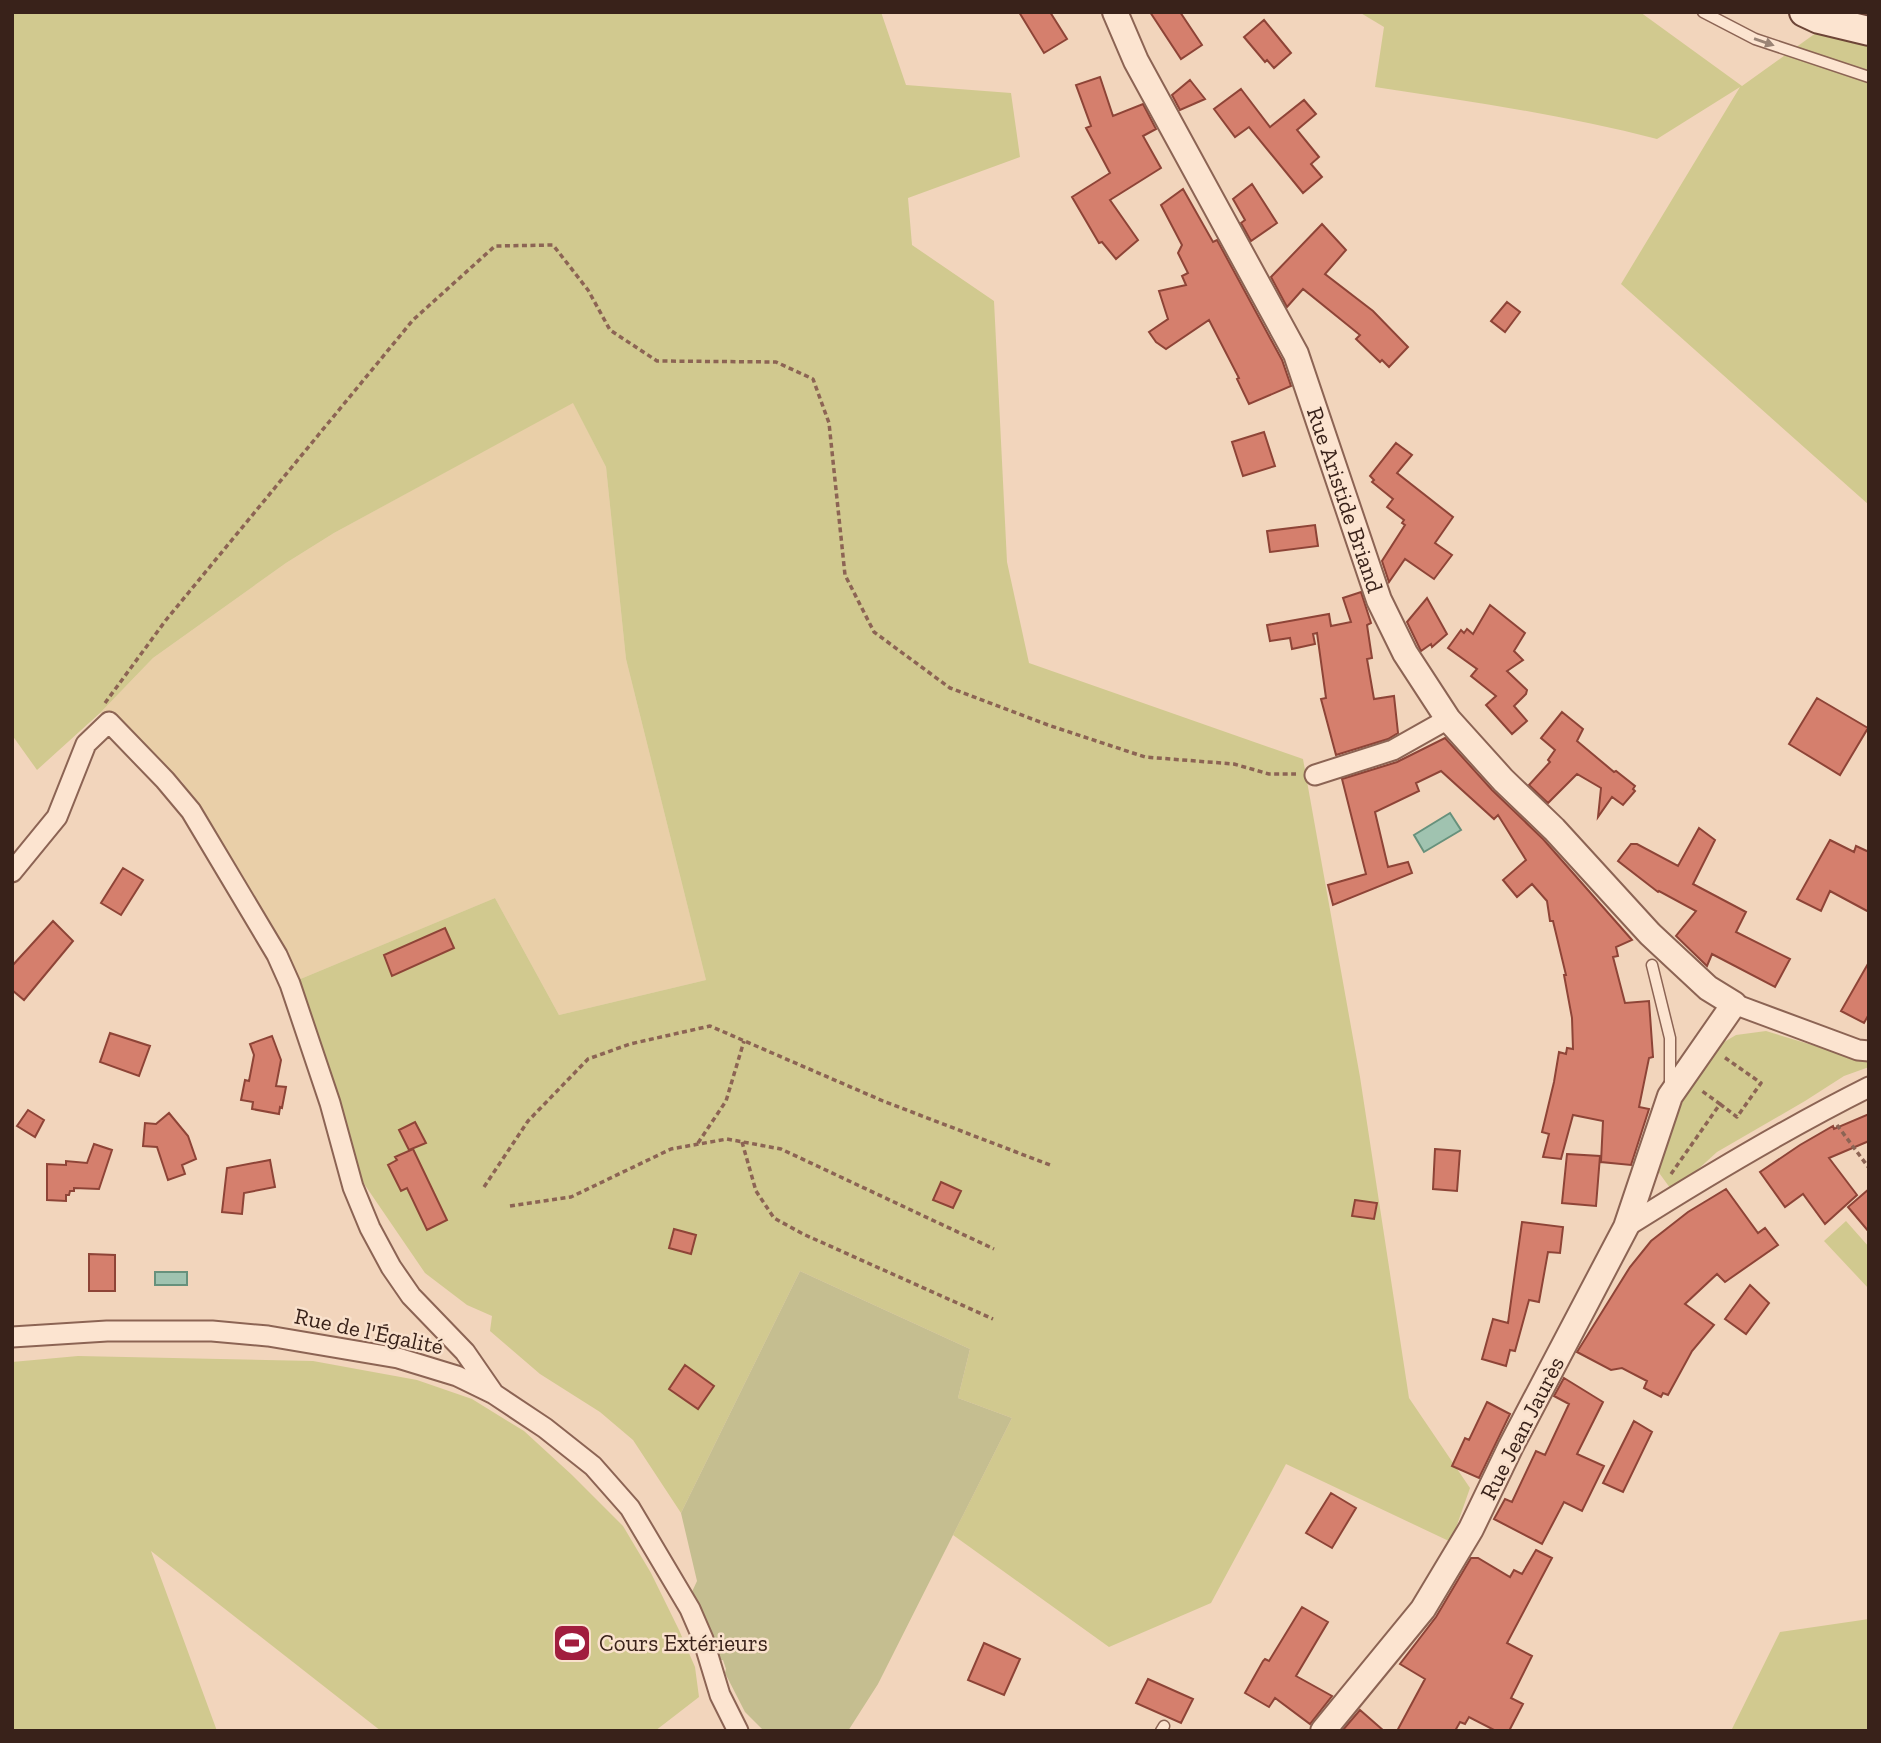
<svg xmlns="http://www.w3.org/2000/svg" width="1881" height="1743" viewBox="0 0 1881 1743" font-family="'Zilla Slab',serif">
  <rect width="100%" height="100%" fill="#f2d5bc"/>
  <path fill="#e9cfa8" d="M573,402L606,467L626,659L706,980L559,1015L495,898L298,980L218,837L182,781L100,713L153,658L286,563L334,533Z"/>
  <path fill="#d1c98f" d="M12,12H881L906,85L1011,93L1020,157L908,198L912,245L994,301L1007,562L1029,663L1303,759L1360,1077L1409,1398L1470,1488L1451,1542L1286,1464L1211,1603L1109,1647L953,1535L1012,1418L958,1398L970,1349L800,1271L681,1513L633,1440L600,1412L540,1374L490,1331L492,1316L467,1305L425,1273L356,1172L298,980L495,898L559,1015L706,980L626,659L606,467L573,403L334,533L286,563L153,658L100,713L37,770L12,735Z
    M1359,12H1640L1742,86L1845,12H1869V505L1621,284L1740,87L1657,139C1564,115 1469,101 1375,87L1384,27Z
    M1766,1031L1852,1057L1869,1059V1067L1844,1076L1805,1101L1717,1152L1673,1192L1657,1170L1676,1104L1714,1048L1736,1035Z
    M1846,1221L1869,1247V1289L1824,1241Z
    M78,1356L313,1361L417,1380L472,1399L524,1431L572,1475L623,1526L651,1573L679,1630L695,1667L699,1697L655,1731H381L151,1551L217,1731H12V1362Z
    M1869,1619V1731H1731L1780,1632Z"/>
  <path fill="#c5be90" d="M800,1271L970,1349L958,1398L1012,1418L878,1684L848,1731H764L745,1712L725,1673L726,1669L723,1660H721L703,1612L700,1611L691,1594L697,1581L681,1513Z"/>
  <path fill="#a0c3b0" stroke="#67917c" stroke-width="2" d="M1450,813L1461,830L1424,852L1414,835Z
    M155,1272H187V1285H155Z"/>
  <path fill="#d57f6d" stroke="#8e4437" stroke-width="2" d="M1019,12H1050L1067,39L1044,53Z
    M1150,12H1180L1202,45L1181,59Z
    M1264,20L1291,53L1274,68L1267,60L1265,62L1244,37Z
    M1100,77L1113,116L1143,104L1156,129L1143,136L1161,168L1110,200L1138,240L1116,259L1102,242L1099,243L1072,197L1110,173L1086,128L1091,126L1076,85Z
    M1190,80L1205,99L1180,110L1172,95Z
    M1241,89L1270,127L1304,100L1316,114L1297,130L1319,157L1311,164L1322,177L1303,193L1249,127L1235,137L1214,109Z
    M1252,184L1277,223L1251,241L1241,223L1245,220L1233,199Z
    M1183,189L1213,242L1217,240L1282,360L1291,386L1249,404L1237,379L1239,378L1209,320L1166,349L1156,342L1149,332L1168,319L1159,291L1186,285L1182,276L1188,273L1178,253L1182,245L1161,205Z
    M1322,224L1346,250L1325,274L1373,311L1408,347L1389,367L1382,360L1380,362L1356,339L1360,335L1303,289L1287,307L1271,277Z
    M1507,302L1520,312L1505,332L1491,321Z
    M1264,432L1275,466L1243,476L1232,442Z
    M1396,443L1412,455L1397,473L1453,517L1435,543L1452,555L1434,579L1405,559L1389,582L1382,561L1405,525L1402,523L1404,520L1387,507L1393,499L1372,482L1374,480L1370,476Z
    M1315,525L1318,546L1270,552L1267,531Z
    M1361,592L1371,623L1367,625L1372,658L1367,659L1374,699L1394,696L1398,733L1388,739L1336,755L1321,699L1326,698L1317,633L1313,634L1315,644L1292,649L1290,638L1270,641L1267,625L1329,614L1331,626L1351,622L1343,598Z
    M1427,598L1447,634L1432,647L1431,644L1421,651L1407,622Z
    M1490,605L1525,633L1514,651L1523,660L1507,671L1527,690L1526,694L1514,706L1527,721L1512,734L1486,705L1496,696L1471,676L1477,669L1448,648L1461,630L1464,633L1467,629L1473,634Z
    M1817,698L1868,728L1840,775L1789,744Z
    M1562,712L1583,729L1577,741L1614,772L1616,771L1635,786L1633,789L1635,791L1623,805L1612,797L1598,817L1601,788L1577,774L1548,803L1529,785L1550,762L1548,760L1555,750L1541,738Z
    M1445,738L1492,790L1543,839L1632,940L1616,947L1618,956L1613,957L1625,1003L1649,1001L1653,1057L1649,1058L1639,1107L1649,1109L1631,1165L1601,1162L1603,1121L1573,1115L1561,1159L1543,1157L1549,1134L1542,1132L1554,1082L1559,1052L1566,1054L1567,1048L1573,1049L1572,1018L1564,975H1566L1553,921H1550L1547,901L1532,884L1517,897L1503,880L1526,860L1498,815L1494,819L1441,771L1416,783L1419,791L1375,812L1388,867L1408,862L1412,873L1333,905L1328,885L1366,874L1342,779L1397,762Z
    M1699,828L1715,840L1693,884L1746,912L1736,932L1790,959L1775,987L1712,954L1707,966L1676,936L1696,911L1659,891L1658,892L1618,861L1631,844H1637L1678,866Z
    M1830,840L1854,852L1856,846L1869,852V912L1830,891L1821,911L1797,899Z
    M123,868L143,880L121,915L101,903Z
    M53,921L73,941L24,1000L12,990V966Z
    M445,928L454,948L392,976L384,955Z
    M1869,962V1014L1864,1023L1841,1011Z
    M110,1033L150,1046L139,1076L100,1062Z
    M272,1036L281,1060L276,1086L286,1087L282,1108L280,1107L279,1114L252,1109L253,1102L241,1100L245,1080L249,1081L254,1055L250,1044Z
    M28,1110L44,1120L35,1137L17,1126Z
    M169,1113L188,1136L196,1159L182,1165L185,1174L168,1180L157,1147L143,1146L145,1123L156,1124Z
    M1869,1114V1141L1829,1158L1857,1195L1825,1224L1803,1194L1785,1207L1760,1172L1800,1145L1833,1126L1834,1129Z
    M415,1122L426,1143L409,1150L399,1130Z
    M94,1144L112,1150L99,1189L74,1188V1191H70L69,1195H66V1201L47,1200V1164L66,1165V1161L87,1163Z
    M413,1149L447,1220L427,1230L407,1188L401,1191L388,1165L397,1160L395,1157Z
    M1435,1149L1460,1151L1457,1191L1433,1189Z
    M1567,1154L1600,1156L1596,1206L1562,1203Z
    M270,1160L275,1187L244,1193L242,1214L222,1212L227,1168Z
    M941,1182L961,1191L953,1208L933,1200Z
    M1726,1189L1758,1233L1765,1228L1778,1245L1725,1282L1717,1274L1685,1304L1714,1325L1692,1351L1668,1395L1663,1393L1661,1397L1644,1388L1647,1381L1622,1368L1611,1370L1577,1352L1630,1267L1651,1241L1688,1212Z
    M1869,1189V1232L1848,1207Z
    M1355,1200L1377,1203L1374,1219L1352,1216Z
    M1522,1222L1563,1227L1560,1253L1548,1252L1539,1302L1529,1300L1515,1351L1510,1350L1506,1366L1482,1359L1493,1319L1508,1323Z
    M674,1229L696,1235L691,1254L669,1248Z
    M89,1254L115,1255V1291H89Z
    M1750,1285L1769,1303L1746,1334L1725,1319Z
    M685,1365L714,1386L698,1409L669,1389Z
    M1564,1378L1603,1402L1577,1454L1604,1466L1582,1511L1564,1502L1542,1544L1494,1519L1505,1499L1512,1502L1536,1451L1545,1455L1569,1404L1554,1396Z
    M1487,1402L1510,1414L1479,1478L1452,1466L1465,1438L1469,1440Z
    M1634,1421L1652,1432L1623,1492L1603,1483Z
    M1331,1493L1356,1508L1332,1548L1306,1533Z
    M1536,1550L1552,1558L1507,1643L1532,1656L1511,1698L1523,1704L1509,1731H1496L1469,1717L1465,1724L1460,1722L1455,1731H1397L1425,1679L1400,1664L1436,1617L1471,1558H1478L1510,1577L1514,1570L1522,1574Z
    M1302,1607L1328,1622L1296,1676L1332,1696L1310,1724L1275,1698L1269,1707L1245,1693L1263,1661L1265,1659L1269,1661Z
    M984,1643L1020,1659L1004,1695L968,1680Z
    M1148,1679L1193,1699L1181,1723L1136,1703Z
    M1360,1710L1384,1731H1342Z"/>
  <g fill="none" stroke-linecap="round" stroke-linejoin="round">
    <defs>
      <path id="service" d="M1703,12L1755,39L1869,77
        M1652,965L1670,1038V1085
        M1161,1731L1164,1726"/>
      <path id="minor" d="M1315,775L1393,750L1448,719
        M12,872L57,817L86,744L109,722L165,780L191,811L277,955L290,984L330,1103L353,1187L370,1228L391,1267L411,1296L465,1352L494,1394
        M1734,1004L1858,1050L1869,1051
        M1626,1227C1705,1177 1785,1129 1869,1087
        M12,1337L107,1331H212L268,1336L398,1358L457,1376L494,1394L545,1428L593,1466L630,1508L690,1609L703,1639L720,1695L738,1731"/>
      <g id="tertiary">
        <path id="s1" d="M1115,12L1136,61L1296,354L1379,600L1405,653L1448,719L1503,780L1554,829L1650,934L1708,988L1734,1004L1670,1096L1626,1227L1511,1446L1471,1529L1423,1609L1323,1731"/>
      </g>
      <path id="secondary" d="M1804,12L1819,19L1869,31"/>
    </defs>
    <use href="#service" stroke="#8c6454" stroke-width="13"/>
    <use href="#minor" stroke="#8c6454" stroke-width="23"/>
    <use href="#tertiary" stroke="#8c6454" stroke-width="28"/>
    <use href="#secondary" stroke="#6d4537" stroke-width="32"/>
    <path stroke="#8c6454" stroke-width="3.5" stroke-dasharray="5 3.5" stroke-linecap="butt" d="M105,703L166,620L413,320L495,246L553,245L588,290L610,330L657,361L776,362L813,379L829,423L845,575L874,632L950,688L1048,725L1145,757L1234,764L1269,774H1296
      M1720,1104L1737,1117L1761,1083L1724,1057
      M1837,1125L1869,1168
      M742,1142L756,1191L774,1218L803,1234L993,1319
      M698,1143L726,1101L744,1041
      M1671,1174L1720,1104L1702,1091
      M484,1187L528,1121L588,1059L630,1044L710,1026L883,1101L1050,1165
      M510,1206L571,1197L671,1149L727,1139L781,1149L994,1249"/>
    <use href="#service" stroke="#fce4d0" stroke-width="10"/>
    <use href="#minor" stroke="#fce4d0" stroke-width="19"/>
    <use href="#tertiary" stroke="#fce4d0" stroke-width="24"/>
    <use href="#secondary" stroke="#fce4d0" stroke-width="28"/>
  </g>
  <defs><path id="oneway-solid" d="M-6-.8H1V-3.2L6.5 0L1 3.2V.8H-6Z" transform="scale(1.75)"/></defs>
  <use fill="#9a8375" href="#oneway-solid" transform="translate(1764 42) rotate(19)"/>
  <defs>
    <symbol id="stadium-square" viewBox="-11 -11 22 22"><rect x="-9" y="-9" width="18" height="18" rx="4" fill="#a11d3e" stroke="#f9e1cc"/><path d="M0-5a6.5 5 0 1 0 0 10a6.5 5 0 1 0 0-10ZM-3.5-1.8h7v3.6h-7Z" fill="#fff"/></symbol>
  </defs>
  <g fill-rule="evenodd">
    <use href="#stadium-square" x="550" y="1621" width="44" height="44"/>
  </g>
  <g text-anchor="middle" stroke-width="5" stroke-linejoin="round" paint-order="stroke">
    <g font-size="23" fill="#39221a" stroke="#f9e1cc">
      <text dy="8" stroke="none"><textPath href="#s1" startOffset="541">Rue Aristide Briand</textPath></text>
      <text transform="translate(369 1331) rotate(12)" y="8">Rue de l'Égalité</text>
      <text transform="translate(1522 1428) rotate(-63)" y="8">Rue Jean Jaurès</text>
    </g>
    <g font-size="23" fill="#39221a" stroke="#f9e1cc" text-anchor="start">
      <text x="599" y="1651">Cours Extérieurs</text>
    </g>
  </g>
  <rect width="1881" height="1743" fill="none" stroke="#39221a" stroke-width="28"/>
</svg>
